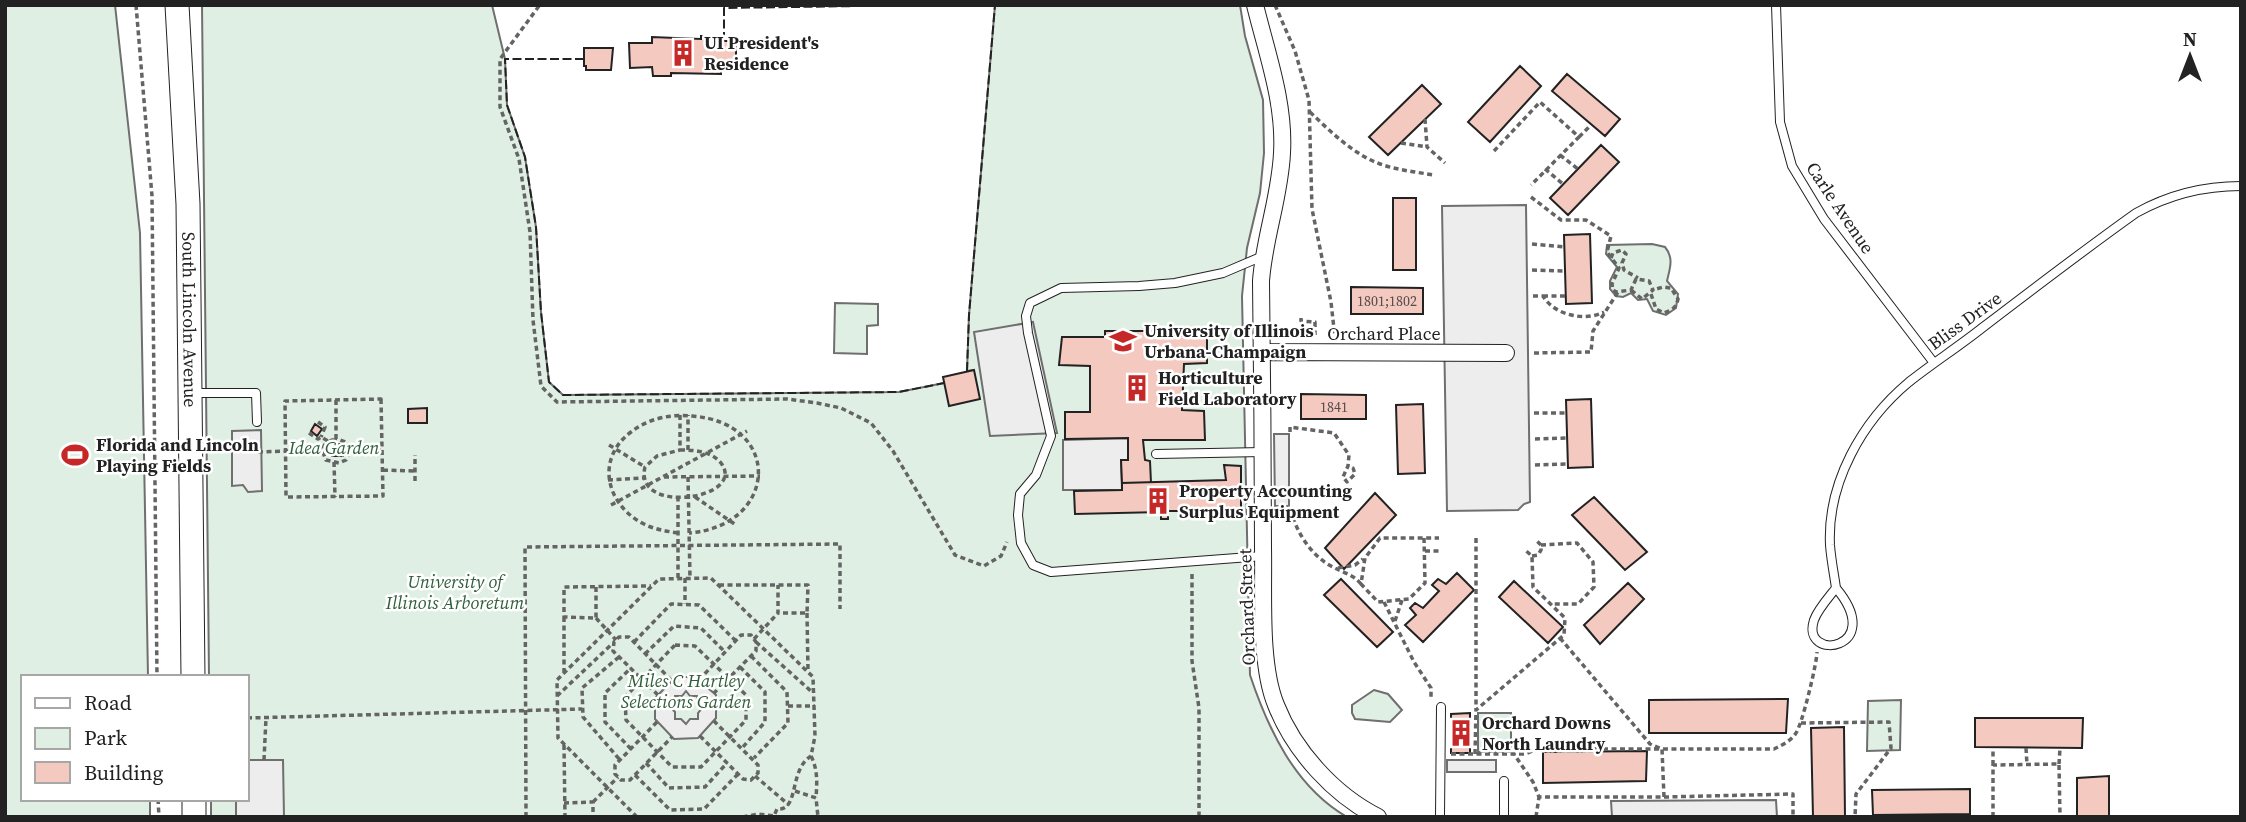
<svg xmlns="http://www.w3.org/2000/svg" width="2246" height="822" viewBox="0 0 2246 822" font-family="'Source Serif 4',serif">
  <rect width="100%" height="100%" fill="#fff"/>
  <path fill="#e0efe3" stroke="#6f6f6f" stroke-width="2" d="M5,5H115L140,233L148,677H23V799H150V817H5Z
    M202,5H492L505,59L507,105L525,157L536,227L541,312L549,382L563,395L899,392L944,383L974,370L967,371L969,315L995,5H1240L1245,36L1263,100L1264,153L1260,193L1247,248L1242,296L1250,675C1268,729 1295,787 1347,817H211V799H247V677H209Z
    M1652,244L1665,247C1674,258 1670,268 1667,281L1678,294L1676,308L1666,315L1653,311L1647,299L1638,300L1631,293L1623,297L1616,296L1610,289V281L1617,267L1606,254L1607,245Z
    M835,303L878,304V325L867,326V354L834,353Z
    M1374,690L1388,694L1402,710L1390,722L1355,719L1352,713V705Z
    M1901,700L1900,750L1867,751L1868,701Z
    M1478,713H1511V752H1478Z"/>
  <path fill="#ededed" stroke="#6f6f6f" stroke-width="2" fill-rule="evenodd" d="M1526,205L1530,502L1524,504L1518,510L1447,511L1442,206Z
    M1033,322L1057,433L990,436L974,332Z
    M261,430L262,491L248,492L243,485L232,486V452L244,451L243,446H232V431Z
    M1274,434H1289V506H1275Z
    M1128,438V460H1121L1122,490H1063V440Z
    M676,677H695L716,695V718L698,738L674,739L655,719V698ZM686,691L690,696H697L698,702L703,707L698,713V719H690L686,724L681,719H675V712L670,707L674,704L675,696H682Z
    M247,760H283L284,817H236V799H247Z
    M1447,760H1496V772H1447Z
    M1776,800L1777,817H1612L1611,801Z"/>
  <path fill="#f3c9c0" stroke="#222" stroke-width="2" d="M701,36H721V41H729L736,47V59L730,65H721V74L671,73V76H653L652,67L630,68L629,43H652V37L701,39Z
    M584,48H613L611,70H586V66H584Z
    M1520,66L1541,86L1490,142L1468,122Z
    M1567,74L1620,119L1605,136L1552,91Z
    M1422,85L1441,104L1388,155L1369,137Z
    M1601,145L1619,162L1568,215L1550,198Z
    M1393,198H1416V270H1393Z
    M1590,234L1592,303L1566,304L1564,235Z
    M1351,287L1423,288V314H1351Z
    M1105,331H1164V336H1207V363L1184,364L1182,410L1204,411L1205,440H1143L1145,460L1150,461L1151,483H1122L1121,460H1128V438L1065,439V412H1090V366L1059,365L1062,337H1105Z
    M974,370L980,399L949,406L943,377Z
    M1301,394L1366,395V419H1301Z
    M1591,399L1593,467L1568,468L1566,400Z
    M1423,404L1425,473L1398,474L1396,405Z
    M427,408V423H408V409Z
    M315,424L322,429L317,436L311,431Z
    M332,444H343V456H332Z
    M1224,465L1241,466V511H1168V519H1161V512L1075,514L1074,491L1122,490V483L1226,480Z
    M1375,493L1396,515L1344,569L1325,548Z
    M1594,497L1647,552L1625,570L1572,515Z
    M1457,573L1474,590L1423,642L1405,625L1416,615L1410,608L1415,603L1423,608L1439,591L1432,585L1438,579L1446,584Z
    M1341,579L1393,632L1377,647L1324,595Z
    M1514,581L1563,627L1548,643L1499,597Z
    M1628,583L1644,599L1600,644L1584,625Z
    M1788,699L1786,733H1649V700Z
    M1470,713V753H1451V714Z
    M1975,718H2083L2082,748L1975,747Z
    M1844,727L1845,817H1813L1811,728Z
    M1647,751L1646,781L1543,783V752Z
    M2109,776V817H2077V778Z
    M1970,789V814L1873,815L1872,790Z"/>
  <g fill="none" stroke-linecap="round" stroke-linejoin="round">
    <defs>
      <path id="service" d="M1776,5L1780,122L1792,166L1824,219L1934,363
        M1263,256L1223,273L1175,283L1139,286L1061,288L1030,303L1026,316L1028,333L1051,436L1036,475L1020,494L1018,515L1021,543L1033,565L1051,572L1263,556
        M193,393H256L257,422
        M1156,454L1263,452
        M1836,588C1834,574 1831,559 1830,545C1827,483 1862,421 1909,382C1933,363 1958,347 1982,328C2033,289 2084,250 2136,213C2170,194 2203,186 2241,186
        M1836,588C1888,650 1800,663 1814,620C1818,609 1829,597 1836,588Z
        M1504,781V817
        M1440,817L1441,707"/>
      <path id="minor" d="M1255,5C1267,54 1285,103 1282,153C1280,197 1264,238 1261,281C1262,370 1263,458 1263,547C1264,593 1259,664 1276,705C1294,751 1334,795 1378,817
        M1262,352L1506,353"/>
      <g id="secondary">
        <path id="s1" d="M177,5L188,204L193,677"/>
        <path d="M194,799V817"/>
      </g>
    </defs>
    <use href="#service" stroke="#222" stroke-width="10"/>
    <use href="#minor" stroke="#222" stroke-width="18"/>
    <use href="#secondary" stroke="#222" stroke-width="25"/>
    <path stroke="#646464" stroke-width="3.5" stroke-dasharray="5 3.5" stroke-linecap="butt" d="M136,5L152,196L157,677
      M1275,5L1295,51L1309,100L1312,209L1331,302L1335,338
      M539,6L500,59V107L519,159L530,232L533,320L541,386L557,402L787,399L817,403L841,408L871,423L893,451L955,555L984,566L1001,556L1007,542
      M1310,112C1331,132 1353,154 1380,164C1397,170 1416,172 1434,175
      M1425,119L1427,147L1445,163
      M1579,137L1591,125
      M1401,143L1427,147
      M1494,151L1540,102L1579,137L1531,185
      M1560,155L1578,169
      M1545,169L1563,184
      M1531,197L1561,220H1586L1611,236L1607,252L1619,268L1612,284L1613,290L1616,292L1631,290L1636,279L1649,281L1653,290L1642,299L1631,290
      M1532,244L1565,247
      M1611,258L1613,253L1622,250L1626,254L1622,263L1624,270L1638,278
      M1532,270L1565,271
      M1651,294L1656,309L1664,313C1672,310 1676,308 1678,299L1671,288L1663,287L1653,290
      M1533,296H1543C1554,315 1585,322 1604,312
      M1543,296H1566
      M1301,318V321L1315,322V335
      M1534,353L1591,352L1593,331L1618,292
      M381,399L383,496L286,497L285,401Z
      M336,400V440
      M1534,413H1566
      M680,415V450
      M318,422L325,427L321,437
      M1290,432V427L1334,433L1349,455L1348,466L1343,477L1347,482L1355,474L1353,468L1348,466
      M309,433L318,439L321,437L328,441
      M1535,439L1567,438
      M332,440H340L348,443L350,451L346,460L339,463L326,460L322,450L325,444Z
      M609,445L645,467
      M680,450C695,450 711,451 721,463C748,499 633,516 645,467L657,456Z
      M688,450V415
      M350,451L382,450
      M258,452L322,450
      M334,462L335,497
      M1535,465L1568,464
      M383,470L415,471
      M664,477L760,476
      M688,477L690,578
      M608,480L644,478
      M415,481V455
      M695,497L736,525
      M611,505L747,431
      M1291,509C1295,531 1312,557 1333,567C1343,573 1353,574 1361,584
      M678,533C665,531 653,529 642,523C605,503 596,458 631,432C649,418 671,414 692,416C784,423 778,526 689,533
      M1424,538L1425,583L1409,599L1378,602L1361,584L1365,558L1380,538H1439
      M1476,538V710L1564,635L1565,618L1533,587L1532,556L1525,550
      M1541,545L1577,543L1593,562L1594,587L1578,604H1553
      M1425,551H1439
      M1532,556L1538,555L1541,550V545L1535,539
      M1338,568L1355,565L1363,559
      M1192,574V661L1199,708V817
      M678,578V498
      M685,578V604
      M719,585H808L807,613H778V585
      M596,587V618L564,617V587L651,586
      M1384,602L1414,662L1431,688V700
      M807,613L808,671
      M564,617V673
      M596,618L616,640
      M1395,621L1402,600
      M1560,638L1650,744L1662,749H1774C1782,745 1791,741 1796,733C1802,725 1817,663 1817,652
      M754,639L778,613
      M634,642L671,604L699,605L736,641
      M756,642L812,692
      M675,645L695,646L746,695V720L701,767H672L626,720L625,697Z
      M645,654L674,626L701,628L725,652
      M751,656L787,692L788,723L754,758
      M619,657L582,688L583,717L620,760
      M740,667L765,692V722L742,748
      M699,680L741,635H751L756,642V651L714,693
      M658,695L613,651L614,642L619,637H629L672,681
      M557,696L612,644
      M788,706H815
      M247,718L582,709
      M657,722L615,765V774L621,780H630L672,737
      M1801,723L1889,722L1891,748L1856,794L1855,817
      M700,736L743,779L751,780L758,773V765L714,721
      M564,745L565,817
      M2026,748L2027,765
      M631,749L605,722V693L631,668
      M1451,754H1525L1537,749H1662L1664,797H1539L1533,782L1514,754
      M1475,754L1476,710
      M811,756C818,770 817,783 816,798
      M264,760L266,718
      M646,763L669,788L705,787L727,763
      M2059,764L2060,748
      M1993,765V748
      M635,775L670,810L704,809L738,774
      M755,776L789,805
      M795,791L816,798L818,817
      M1664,797L1793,794V817
      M158,799L159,817
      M593,802L618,777
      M564,803L593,802V817
      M1910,815V817
      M526,817L525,547L840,544V609
      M637,817L558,738L557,680L659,579L711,578L813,677L815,736L811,756C788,771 800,811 777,809L774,816L758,814L743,817
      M1536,817L1539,797
      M1993,817V765L2059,764L2060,817"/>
    <use href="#service" stroke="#fff" stroke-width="8"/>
    <use href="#minor" stroke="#fff" stroke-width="16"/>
    <use href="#secondary" stroke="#fff" stroke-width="23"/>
    <path stroke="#222" stroke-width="2" stroke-dasharray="9 3.5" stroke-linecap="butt" d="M724,41V8L928,5
      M584,59H505L507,105L525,157L536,227L541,312L549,382L563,395L899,392L944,383
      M967,371L969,315L995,5"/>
  </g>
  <defs>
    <symbol id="building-bare" viewBox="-9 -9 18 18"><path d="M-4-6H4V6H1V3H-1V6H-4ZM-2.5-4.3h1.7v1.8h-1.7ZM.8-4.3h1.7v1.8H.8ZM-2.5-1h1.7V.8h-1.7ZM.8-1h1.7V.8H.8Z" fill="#c62828" stroke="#fff" stroke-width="2.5" paint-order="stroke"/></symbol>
    <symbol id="university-bare" viewBox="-9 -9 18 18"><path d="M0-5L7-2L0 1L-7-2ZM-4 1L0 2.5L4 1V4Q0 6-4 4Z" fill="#c62828" stroke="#fff" stroke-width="2.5" paint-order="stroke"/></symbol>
    <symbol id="stadium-bare" viewBox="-9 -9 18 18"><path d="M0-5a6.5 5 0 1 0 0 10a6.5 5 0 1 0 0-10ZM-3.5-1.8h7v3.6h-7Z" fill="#c62828" stroke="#fff" stroke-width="2.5" paint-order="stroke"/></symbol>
  </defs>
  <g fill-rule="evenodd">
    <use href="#building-bare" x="664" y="34" width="38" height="38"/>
    <use href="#university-bare" x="1104" y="322" width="38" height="38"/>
    <use href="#building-bare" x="1118" y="369" width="38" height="38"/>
    <use href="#stadium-bare" x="56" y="436" width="38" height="38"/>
    <use href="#building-bare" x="1139" y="482" width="38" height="38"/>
    <use href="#building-bare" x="1442" y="714" width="38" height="38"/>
  </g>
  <g text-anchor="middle" stroke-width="5" stroke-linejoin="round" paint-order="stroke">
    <g font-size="14" fill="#564c4a">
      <text x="1387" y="306">1801;1802</text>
      <text x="1334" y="412">1841</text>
    </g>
    <g font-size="18" font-weight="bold" fill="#222" stroke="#fff" text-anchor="start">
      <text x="704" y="49">UI President's<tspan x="704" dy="21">Residence</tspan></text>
      <text x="1144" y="337">University of Illinois<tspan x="1144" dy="21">Urbana-Champaign</tspan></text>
      <text x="1158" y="384">Horticulture<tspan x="1158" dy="21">Field Laboratory</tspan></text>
      <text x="96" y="451">Florida and Lincoln<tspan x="96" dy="21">Playing Fields</tspan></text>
      <text x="1179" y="497">Property Accounting<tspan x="1179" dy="21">Surplus Equipment</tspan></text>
      <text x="1482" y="729">Orchard Downs<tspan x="1482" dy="21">North Laundry</tspan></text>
    </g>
    <g font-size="18" fill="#222" stroke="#fff">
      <text transform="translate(1840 208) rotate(56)" y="6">Carle Avenue</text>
      <text dy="6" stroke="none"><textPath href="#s1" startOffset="315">South Lincoln Avenue</textPath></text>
      <text transform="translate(1965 321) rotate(-36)" y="6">Bliss Drive</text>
      <text x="1384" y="340">Orchard Place</text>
      <text transform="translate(1247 607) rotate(-92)" y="6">Orchard Street</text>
    </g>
    <g font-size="18" font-style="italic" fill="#2f5e38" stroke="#fff">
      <text x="334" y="454">Idea Garden</text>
      <text x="455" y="588">University of<tspan x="455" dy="21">Illinois Arboretum</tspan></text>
      <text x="686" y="687">Miles C Hartley<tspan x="686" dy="21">Selections Garden</tspan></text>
    </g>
  </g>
  <rect width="2246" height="822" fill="none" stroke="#222222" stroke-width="14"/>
  <rect x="21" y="675" width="228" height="126" fill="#ffffff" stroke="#a7a7a7" stroke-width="2"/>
  <rect x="35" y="698" width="35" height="10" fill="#ffffff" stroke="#a7a7a7" stroke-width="2"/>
  <text x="84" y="710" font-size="21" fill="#222222">Road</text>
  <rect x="35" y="728" width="35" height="21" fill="#e0efe3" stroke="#a7a7a7" stroke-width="2"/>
  <text x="84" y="745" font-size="21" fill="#222222">Park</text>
  <rect x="35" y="762" width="35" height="21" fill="#f3c9c0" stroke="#a7a7a7" stroke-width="2"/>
  <text x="84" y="780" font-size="21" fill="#222222">Building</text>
  <g transform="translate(2190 56)" stroke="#ffffff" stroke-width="5" paint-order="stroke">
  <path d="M0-5L12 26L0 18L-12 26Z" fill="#222222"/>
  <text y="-10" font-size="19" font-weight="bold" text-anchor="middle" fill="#222222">N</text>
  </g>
</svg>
